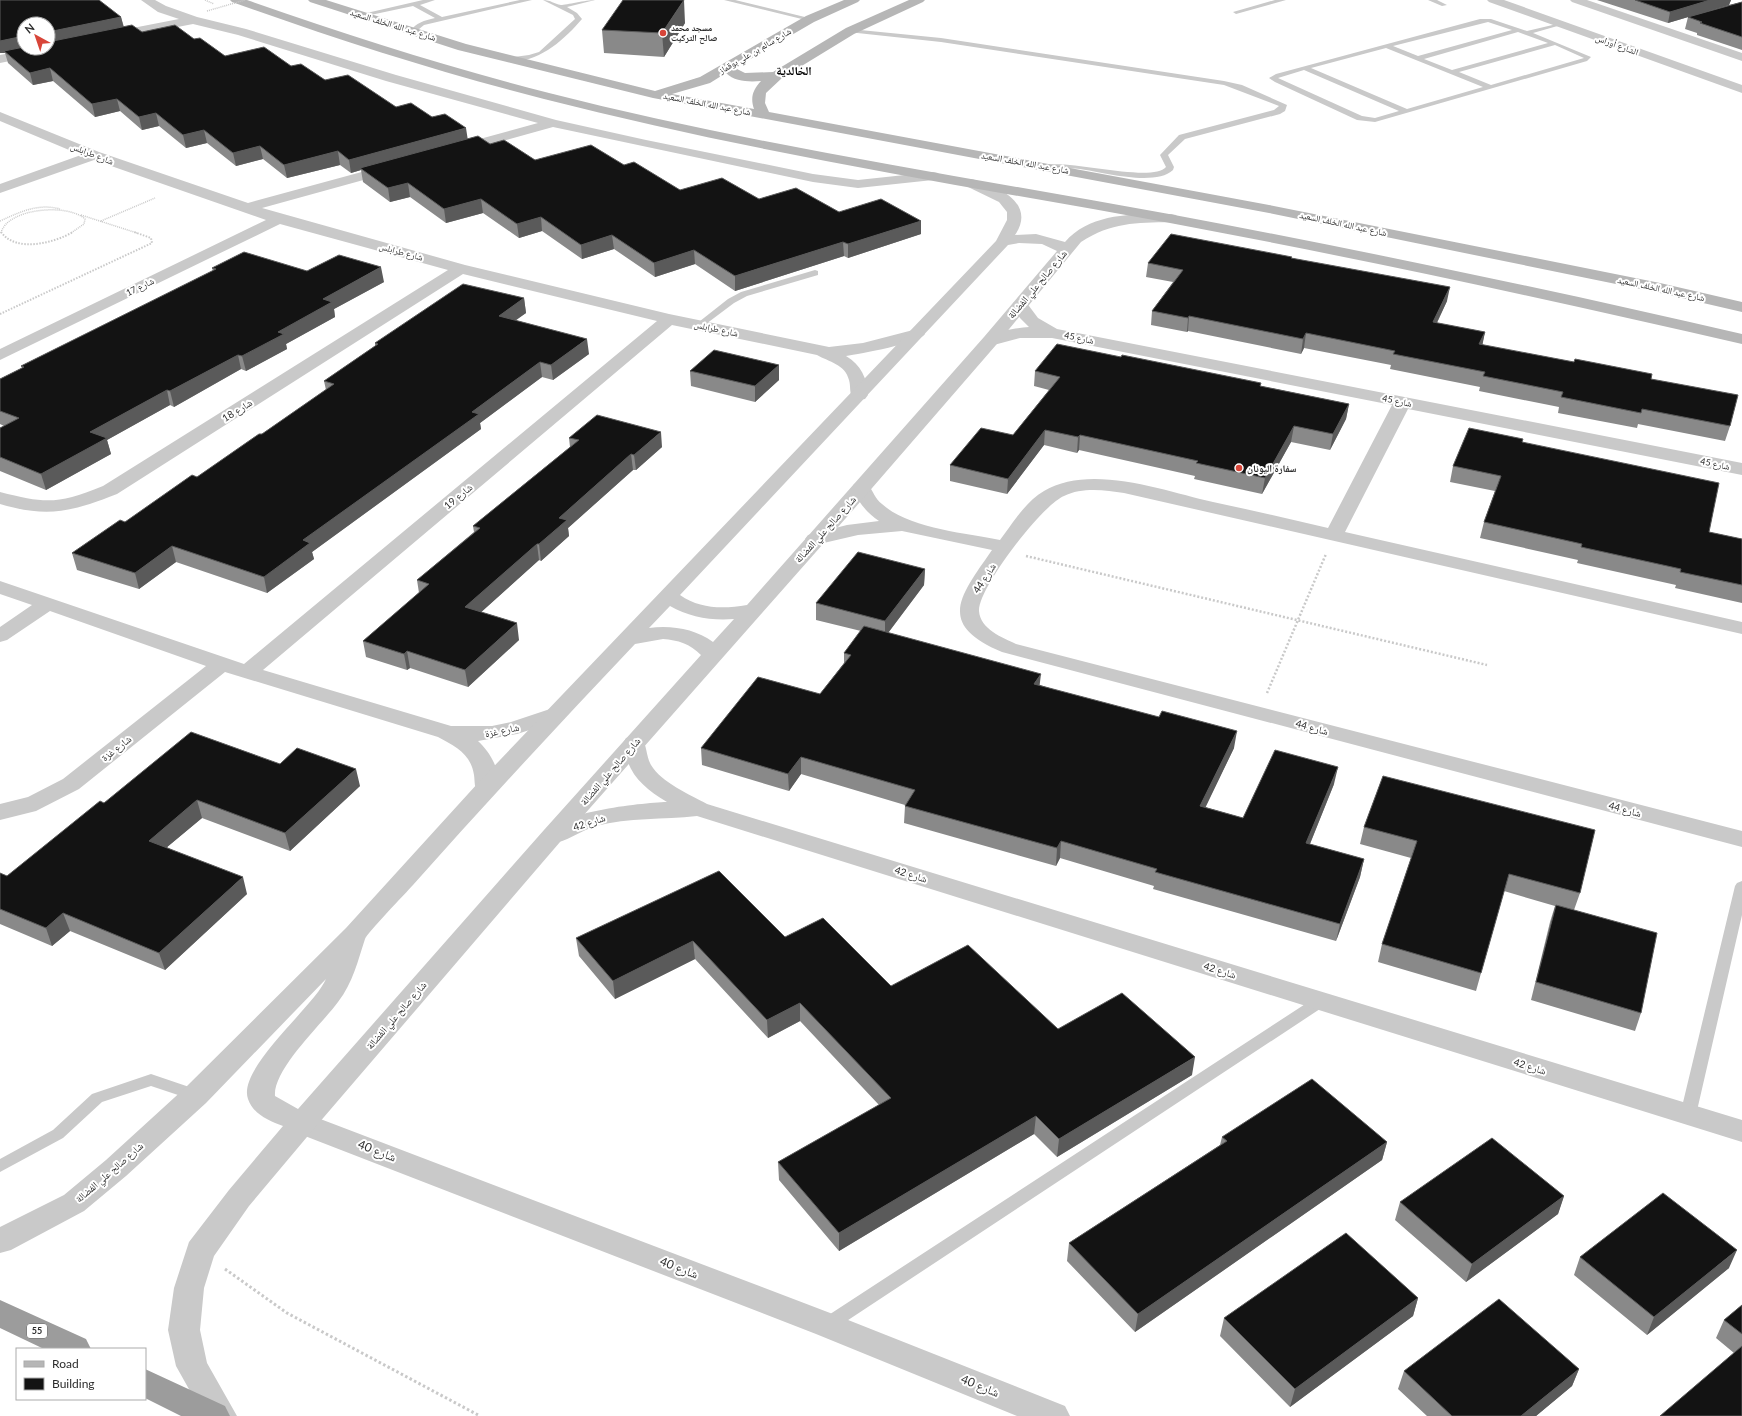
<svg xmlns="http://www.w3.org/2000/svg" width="1742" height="1416" viewBox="0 0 1742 1416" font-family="Lato,'Noto Naskh Arabic',sans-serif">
  <rect width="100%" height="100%" fill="#fff"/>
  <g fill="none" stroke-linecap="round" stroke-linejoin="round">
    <path stroke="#c9c9c9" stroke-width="1.5" stroke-dasharray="1 1" stroke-linecap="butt" d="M205,0L214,4
      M81,215L137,233
      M0,221C20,212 38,203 60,209
      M101,221L155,198
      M1,233C7,208 68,203 85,219L84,224L71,233"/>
    <path stroke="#c9c9c9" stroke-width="2" stroke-dasharray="1.5 1.5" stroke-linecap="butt" d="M1,232C16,253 54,243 73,232
      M0,314L152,243L151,238L134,232"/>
    <path stroke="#c9c9c9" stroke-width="2.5" stroke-dasharray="2 2" stroke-linecap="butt" d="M1026,556L1487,665
      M1267,693L1326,554"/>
    <path stroke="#c9c9c9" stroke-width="3" stroke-dasharray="2.5 2.5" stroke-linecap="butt" d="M225,1269L287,1313L480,1416"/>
    <path fill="#c9c9c9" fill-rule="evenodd" d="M423,0H435L420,5L442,17L520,0H532L424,25L413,34L410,32C416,22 424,21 435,18L413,6L361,17L358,15Z
      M543,0C551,0 554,4 561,5C566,5 586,0 595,0L567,7L577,13L582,19C564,40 536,66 506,60V58L529,55L539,52L575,19L573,15Z
      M724,0H735L813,19L810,21Z
      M1275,0H1286L1236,14L1233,12Z
      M1428,0H1437L1447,5L1442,6Z
      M1480,19H1491L1527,31L1561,23V25L1533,33L1591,57L1587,61L1375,122L1357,120L1275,82L1269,78L1276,74ZM1488,22L1512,30L1418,56L1393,46ZM1518,32L1548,43L1452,70L1424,59ZM1555,45L1584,58L1491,85L1459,72ZM1386,48L1483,87L1407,109L1311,68ZM1304,70L1399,111L1375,118L1362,116L1278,78Z
      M850,29L941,38L1224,81L1242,85L1287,105L1285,111L1280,114L1185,139L1168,155L1174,167L1173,170C1155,187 1102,172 1080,169C1070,168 1059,169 1049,169L1045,167L1046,165C1072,160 1152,183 1166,167L1160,155L1179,135L1274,110L1279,106L1224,85L941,42L848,32V30Z
      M815,270L818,271V275L747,296L734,303L702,327L699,328L695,325L728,299L741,292Z
      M1742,881V915L1696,1115L1693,1119L1688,1121L1683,1119L1680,1115L1735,886L1737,883Z
      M1321,996L1326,997L1328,1001L1326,1005L833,1330L827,1332L821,1330L819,1325L821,1320L1316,997Z
      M151,1074L201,1091L204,1095L201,1099L196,1101L151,1086L102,1102L63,1138L0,1172V1159L53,1130L92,1094Z"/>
    <path fill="#c9c9c9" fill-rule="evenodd" d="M141,0H155L166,6L197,17L246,29L396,75L556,120L646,140L813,174L858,180L933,172L938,173L940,176L938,179L933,180L858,188L813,182L553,127L459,153L454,152L452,149L454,146L538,123L386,81L238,35L193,24L111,40L107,39L105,36L107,33L179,19L158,12Z
      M1487,0H1504L1742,85V93L1489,2Z
      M1570,0H1587L1742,53V61L1572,2Z
      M36,48L40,49L42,52L40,55L0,63V55Z
      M0,112L99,152L248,203L391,164L396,165L398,168L396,171L262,208L465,265L669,314L829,347L863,343L917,329L923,330L925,334C919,343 860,354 846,356C861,365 867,378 868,395L865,399L859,400L853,399C849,393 851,387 849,380C845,364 829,362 817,355L672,325L263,670L451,726H492L511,722L556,707L564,709L567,714L564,719L517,734L478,741C491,753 505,776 494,793L486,796L478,793C474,787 475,782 474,775C471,754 455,746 438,737L225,672L79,789L36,811L0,820V804L28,797L63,779L206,666L50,611L7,640L0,642V627L32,605L0,594V581L244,664L657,321L463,274L117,494C71,512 48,518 0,504V492C47,504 58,504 103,486L448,270L280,224L0,360V349L266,220L94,160L0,193V184L81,155L0,121Z
      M1020,300L1026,302L1038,318L1057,329L1742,463V475L1408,409L1345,532L1742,622V634L1124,493C1105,490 1082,487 1064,496C1042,505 978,588 979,611C980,629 1003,638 1016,644L1742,831V847L1002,652C935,624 961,595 992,550L902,531L858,535L815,545L808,543L805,539L808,535L847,525L879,521C866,512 858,502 852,488L854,484L861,482L868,484C873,491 875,499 882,504C908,528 965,533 1000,540C1012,524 1026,501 1044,491C1090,463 1165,491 1213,502C1251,510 1290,519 1328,528L1392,405L1052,338H1020L990,346L984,345L982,341C989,331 1017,328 1029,327L1020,318L1012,305L1014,302Z
      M634,736L642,738C647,746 646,756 651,765C662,783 689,794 707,804L1742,1120V1142L697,816C663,820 629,817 596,826C578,831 562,847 544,842L540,836C555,812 639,803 667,802C642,787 627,773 623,743L626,738Z
      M302,1112L838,1316L1065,1406L1070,1416H1017L816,1334L292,1131L288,1123L292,1115Z"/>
    <path fill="#c9c9c9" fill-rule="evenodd" d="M971,179C997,185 1037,203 1015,235L1036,234L1065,242C1091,212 1135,214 1171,214L1176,215L1178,218L1176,221L1171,222C1135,223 1112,222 1081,242L996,345L853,510L560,842L312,1131L249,1206L214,1256L204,1288L200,1330L207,1363L237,1416H204L176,1366L168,1330L174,1288L189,1242L229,1190L283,1126C269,1121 253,1114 248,1099C237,1068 314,1007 326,979L206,1103L126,1176L84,1211L11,1250L0,1253V1227L64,1195L106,1160L186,1087L346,928L478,783L996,241L1007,220V212L999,202L966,186L964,183L966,180ZM1019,243L1042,244L1057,251L984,337L747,605C723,609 700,609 680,595L1008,245ZM670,606C689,617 712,621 734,619L713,642C695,629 672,625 649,628ZM663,639C678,640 690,644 701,655L544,830L298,1109L275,1096C273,1069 322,1024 338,1002C353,983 358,960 365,939C367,933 406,893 413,885C486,803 560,723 635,644Z"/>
    <path fill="#b6b6b6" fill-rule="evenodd" d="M230,0H247C347,35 447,67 549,93C753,145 962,176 1169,214C1361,250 1552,290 1742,334V344C1552,300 1362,259 1170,223C961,185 750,152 544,99C438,72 335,39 232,2Z
      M308,0H326L466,44L655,91L700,77L806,16L844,0H860L858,2L814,22L735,68L745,73L773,72L846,28L909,0H925L923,2L854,34L782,78L766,93L765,103L769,112L1269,205L1660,283L1742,302V312L1660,293L1269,213L653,98L458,50L310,2ZM726,73C735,82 750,82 761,81C753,90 750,97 754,109L672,94L710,83Z"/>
    <path fill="#9c9c9c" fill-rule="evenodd" d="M0,1300L86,1339L91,1349H44L0,1328Z
      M145,1369L225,1406L230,1416H181L145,1398Z"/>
    <path stroke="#c9c9c9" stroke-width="1.5" stroke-dasharray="1 1" stroke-linecap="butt" d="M207,11L245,0"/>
  </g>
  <path fill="#898989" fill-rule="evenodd" d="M0,0L121,17L124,27L142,32L194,39L225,56L291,66L325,80L396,107L432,117L467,139L490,144L535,160L624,165L680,190L759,199L839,212L921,221V234L848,258L844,256L735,291L695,264L655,277L614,249L582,259L542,231L519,238L483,213L446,223L410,197L390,202L363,182L361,170L351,173L340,165L287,178L263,159L236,166L207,143L186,148L159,126L142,130L120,111L95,117L53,81L33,85L8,63L5,53H0ZM24,24H48V48H24Z
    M1597,0H1731L1729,5L1742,2V50L1697,35V33L1685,29L1688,17L1668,23Z
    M685,23L664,57L604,53L602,30Z
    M1292,257V258L1447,301L1437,323L1485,332L1482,345L1651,379L1730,426L1725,441L1638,424L1637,428L1558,413L1559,407L1479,391L1480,387L1390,369L1391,365L1304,348L1301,354L1188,331L1187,332L1151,325L1152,311L1173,282L1146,277L1148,263Z
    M212,268L307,271L384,282L334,309L335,317L286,344L287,349L246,371L241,369L174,407L170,405L107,440L111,454L46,490L0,471V428L4,426L0,424V379L22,368L21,366L213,271Z
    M524,298L526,313L515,320L589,354L553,380L542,377L480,423L481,429L312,552L314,559L267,593L176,562L139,589L77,570L72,553L125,522L197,477L262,434L326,390L324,381L375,346V343Z
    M779,365V380L755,402L691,386L690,371Z
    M1035,371L1261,386L1349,404L1346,419L1330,450L1291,442L1262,494L1194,479L1195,476L1079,450L1077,453L1044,445L1007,494L950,481V465L1013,435L1049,390L1034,386Z
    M569,438L662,447L636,470H633L568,528L569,536L541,561L539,560L481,612L519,640L468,687L410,668L407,670L366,657L363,641L419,593L417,580L474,532L473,526L570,447Z
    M1523,439L1522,442L1709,532L1742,539V603L1675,588L1676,585L1577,563L1578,560L1480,538L1484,522L1495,491L1450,482L1453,466Z
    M925,569L924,585L888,633L1040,685L1234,748L1205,807L1243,818L1334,784L1310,844L1364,859L1360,877L1336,941L1153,889L1154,886L1060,858L1056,866L904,823L905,806V805L801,774L789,791L702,765L701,748L820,694L844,663V653L861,631L816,620V603Z
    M280,764L360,786L290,851L202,818L167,847L247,894L165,970L70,931L52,946L0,924V873L7,876L104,803Z
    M1383,776L1580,893L1574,910L1641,1013L1635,1031L1531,1000L1550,922L1555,906L1504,891L1476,991L1378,962L1382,944L1411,858L1360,844L1364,827Z
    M785,937L891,986L1058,1029L1192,1075L1057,1157L1034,1134L839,1251L779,1180L778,1162L879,1105L800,1021L768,1038L695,959L615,999L579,956L576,938Z
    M1222,1137L1387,1142L1382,1160L1135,1332L1067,1261L1069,1243L1220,1145Z
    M1564,1196L1558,1214L1466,1282L1395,1220L1400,1202Z
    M1580,1257L1729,1268L1647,1335L1574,1275Z
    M1418,1298L1413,1316L1290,1407L1220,1336L1224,1318Z
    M1742,1305V1416L1734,1353L1716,1338L1724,1320Z
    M1579,1369L1572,1386L1536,1416H1427L1398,1389L1404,1371Z"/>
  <path fill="#5a5a5a" d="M684,0L685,23L664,57L662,33Z
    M1710,0H1731L1729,5L1668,23L1670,12Z
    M121,17L124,29L48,44V32Z
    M24,36V48L4,51L5,53H0V41Z
    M50,68L53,81L33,85L30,73Z
    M117,99L120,111L95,117L92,104Z
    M156,113L159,126L142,130L139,117Z
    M466,128L468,141L360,168L361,170L351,173L349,160Z
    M204,130L207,143L186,148L183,135Z
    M260,146L263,159L236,166L233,153Z
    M338,151L340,165L287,178L284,165Z
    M408,183L410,197L390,202L388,188Z
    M481,199L483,213L446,223L444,209Z
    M541,217L542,231L519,238L517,224Z
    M921,221V234L848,258V244Z
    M612,235L614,249L582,259L581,245Z
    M843,242L844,256L735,291V276Z
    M694,250L695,264L655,277L654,263Z
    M381,267L384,282L334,309L335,317L286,344L287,349L246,371L242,356L323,299Z
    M1450,287L1447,301L1430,337L1433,322Z
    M524,298L526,313L501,331L499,316Z
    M1189,316L1188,331L1187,332L1188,318Z
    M1485,332L1482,347L1479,344Z
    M1306,333L1304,348L1301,354L1303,339Z
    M587,339L589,354L553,380L551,365Z
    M238,355L241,369L174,407L170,391Z
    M540,362L542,377L480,423L481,429L312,552L314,559L267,593L264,577L303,540L472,412Z
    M779,365V380L755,402V386Z
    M167,390L170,405L107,440L111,454L46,490L41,474L90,432Z
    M1349,404L1346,419L1330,450L1333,434Z
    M1294,426L1291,442L1262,494L1265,478Z
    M1045,430L1044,445L1007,494L1008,479Z
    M661,432L662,447L636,470L634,455Z
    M1080,435L1079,450L1077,453L1078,437Z
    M631,454L633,470L568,528L569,536L541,561L539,544L559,518Z
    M537,544L539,560L468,624L465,607Z
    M172,546L176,562L139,589L135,573Z
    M925,569L924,585L885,637V621Z
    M517,623L519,640L468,687L465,670Z
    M407,651L410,668L407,670L404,654Z
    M1041,674L1039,690L1034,684Z
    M1237,731L1234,748L1198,823L1200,806Z
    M801,757V774L789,791L788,774Z
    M1338,767L1334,784L1303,861L1306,843Z
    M356,769L360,786L290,851L285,833Z
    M197,800L202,818L154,858L149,841Z
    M1061,841L1060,858L1056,866L1057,848Z
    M1364,859L1360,877L1336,941L1340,924Z
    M243,877L247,894L165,970L159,953Z
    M63,913L70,931L52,946L46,928Z
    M693,941L695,959L615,999L613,981Z
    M800,1003V1021L768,1038L767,1020Z
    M1195,1057L1192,1075L1057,1157L1059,1139Z
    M1036,1116L1034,1134L839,1251V1233Z
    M1387,1142L1382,1160L1135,1332L1138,1314Z
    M1564,1196L1558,1214L1466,1282L1472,1264Z
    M1737,1250L1729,1268L1647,1335L1654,1317Z
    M1418,1298L1413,1316L1290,1407L1295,1389Z
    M1579,1369L1572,1386L1536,1416H1521Z"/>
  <path fill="#131313" stroke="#5a5a5a" d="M0,0H99L121,17L48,32V24H24V36L0,41Z
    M623,0H684L662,33L602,30Z
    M1635,0H1710L1670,12Z
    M1742,2V37L1700,23L1702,22L1688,17Z
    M132,25L142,32L175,25L194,39L200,38L225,56L264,47L291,66L301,64L325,80L348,75L396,107L411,103L432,117L445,114L466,128L349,160L338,151L284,165L260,146L233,153L204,130L183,135L156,113L139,117L117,99L92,104L50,68L30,73L4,51L24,47V48H48V42Z
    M478,136L490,144L504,140L535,160L591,145L624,165L634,162L680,190L722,178L759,199L796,188L839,212L881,199L921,221L848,244L843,242L735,276L694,250L654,263L612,235L581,245L541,217L517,224L481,199L444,209L408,183L388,188L360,168Z
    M1171,234L1292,257L1291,258L1450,287L1433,322L1485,332L1479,344L1574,362L1575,359L1652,374L1651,379L1738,395L1730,426L1642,409L1641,413L1561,397L1563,392L1483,376L1485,372L1393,354L1395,351L1306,333L1303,339L1189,316L1188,318L1152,311L1183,270L1148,263Z
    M244,252L307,271L339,255L381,267L323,299L332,302L278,332L284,334L242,356L238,355L170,391L167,390L90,432L107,438L41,474L0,457V428L19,418L0,411V379L24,367L21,366L216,269L212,268Z
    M463,284L524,298L499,316L587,339L551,365L540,362L472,412L479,414L303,540L310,543L264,577L172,546L135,573L72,553L120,520L125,522L192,475L197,477L259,434H262L334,384L324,381L378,344L375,343Z
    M1057,344L1121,357L1122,355L1261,383L1260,386L1349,404L1333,434L1294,426L1265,478L1196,463L1198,461L1080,435L1078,437L1045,430L1008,479L950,465L981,428L1013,435L1060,377L1035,371Z
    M714,350L779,365L755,386L690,371Z
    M597,415L661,432L634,455L631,454L559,518L567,520L539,544H537L465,607L517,623L465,670L407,651L404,654L363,641L429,584L417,580L480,528L473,526L579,440L569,438Z
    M1469,428L1523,439L1522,442L1719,483L1709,532L1742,539V585L1680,572L1681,569L1581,547L1582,544L1484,522L1501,476L1453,466Z
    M858,552L925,569L885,621L816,603Z
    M864,626L1041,674L1034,684L1159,717L1162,711L1237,731L1200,806L1243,818L1275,750L1338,767L1306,843L1364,859L1340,924L1155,872L1157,869L1061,841L1057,848L905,806L915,790L801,757L788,774L701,748L758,677L820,694L851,655L844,653Z
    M191,732L280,764L297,748L356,769L285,833L197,800L149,841L243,877L159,953L63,913L46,928L0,909V873L7,876L100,801L104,803Z
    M1383,776L1595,830L1580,893L1509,874L1481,973L1382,944L1417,841L1364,827Z
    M719,871L785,937L823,918L891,986L968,945L1058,1029L1122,993L1195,1057L1059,1139L1036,1116L839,1233L778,1162L891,1098L800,1003L767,1020L693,941L613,981L576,938Z
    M1556,905L1657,933L1641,1013L1536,982Z
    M1312,1079L1387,1142L1138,1314L1069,1243L1227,1141L1222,1137Z
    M1492,1138L1564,1196L1472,1264L1400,1202Z
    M1663,1193L1737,1250L1654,1317L1580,1257Z
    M1346,1233L1418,1298L1295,1389L1224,1318Z
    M1499,1299L1579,1369L1521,1416H1452L1404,1371Z
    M1742,1305V1334L1724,1320Z
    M1742,1346V1416H1660Z"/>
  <g fill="#d84539" stroke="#fff" stroke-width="1.5">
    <circle cx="663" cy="33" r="4"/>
    <circle cx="1239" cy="468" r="4"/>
  </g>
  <g text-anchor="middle" stroke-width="4" stroke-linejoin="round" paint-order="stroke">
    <g font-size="9" fill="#2c2c2c" stroke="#fff">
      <text transform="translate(393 25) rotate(17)" y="3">شارع عبد الله الخلف السعيد</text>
      <text transform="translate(1617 45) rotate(20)" y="3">الشارع أوراس</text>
      <text transform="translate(755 51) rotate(-30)" y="3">شارع سالم بن علي بوقماز</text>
      <text transform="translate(707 104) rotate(11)" y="3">شارع عبد الله الخلف السعيد</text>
      <text transform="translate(92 154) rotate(21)" y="3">شارع طرابلس</text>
      <text transform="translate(1025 163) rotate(10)" y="3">شارع عبد الله الخلف السعيد</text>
      <text transform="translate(1343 224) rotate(12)" y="3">شارع عبد الله الخلف السعيد</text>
      <text transform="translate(401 252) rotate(15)" y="3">شارع طرابلس</text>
      <text transform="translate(140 287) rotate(-26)" y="3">شارع 17</text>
      <text transform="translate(1661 289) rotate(12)" y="3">شارع عبد الله الخلف السعيد</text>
      <text transform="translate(716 329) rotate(12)" y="3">شارع طرابلس</text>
      <text transform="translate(1079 338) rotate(11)" y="3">شارع 45</text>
      <text transform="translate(1397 401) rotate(11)" y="3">شارع 45</text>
      <text transform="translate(1715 464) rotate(11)" y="3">شارع 45</text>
    </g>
    <g font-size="9" font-weight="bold" fill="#2c2c2c" stroke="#fff" text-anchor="start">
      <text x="671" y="31">مسجد محمد<tspan x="671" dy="10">صالح التركيت</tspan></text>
    </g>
    <rect fill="#fff" stroke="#6b6b6b" stroke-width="1" x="27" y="1324" width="20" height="14" rx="3"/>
    <g font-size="9" font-weight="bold" fill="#2c2c2c">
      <text x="37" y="1334">55</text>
    </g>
    <g font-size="10" fill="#2c2c2c" stroke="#fff">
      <text transform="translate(1037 284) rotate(-50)" y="4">شارع صالح علي الفضالة</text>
      <text transform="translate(237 410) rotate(-32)" y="4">شارع 18</text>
      <text transform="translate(458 496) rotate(-40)" y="4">شارع 19</text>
      <text transform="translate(825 529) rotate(-48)" y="4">شارع صالح علي الفضالة</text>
      <text transform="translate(984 578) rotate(-57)" y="4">شارع 44</text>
      <text transform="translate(1312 727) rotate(15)" y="4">شارع 44</text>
      <text transform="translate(502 730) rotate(-11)" y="4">شارع غزة</text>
      <text transform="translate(116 748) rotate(-38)" y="4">شارع غزة</text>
      <text transform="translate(610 771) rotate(-49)" y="4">شارع صالح علي الفضالة</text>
      <text transform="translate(1625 809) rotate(15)" y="4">شارع 44</text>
      <text transform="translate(589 822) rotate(-18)" y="4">شارع 42</text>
      <text transform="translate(911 874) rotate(17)" y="4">شارع 42</text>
      <text transform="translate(1220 970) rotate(17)" y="4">شارع 42</text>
      <text transform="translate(396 1015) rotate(-49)" y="4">شارع صالح علي الفضالة</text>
      <text transform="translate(1530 1066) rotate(17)" y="4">شارع 42</text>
      <text transform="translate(109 1172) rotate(-41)" y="4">شارع صالح علي الفضالة</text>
    </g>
    <g font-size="10" font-weight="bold" fill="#2c2c2c" stroke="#fff" text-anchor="start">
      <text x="1247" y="472">سفارة اليونان</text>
    </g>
    <g font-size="12" font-weight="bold" fill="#000" stroke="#fff">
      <text x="794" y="75">الخالدية</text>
    </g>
    <g font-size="12" fill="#2c2c2c" stroke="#fff">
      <text transform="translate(377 1151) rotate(21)" y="4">شارع 40</text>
      <text transform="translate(679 1268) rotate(21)" y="4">شارع 40</text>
      <text transform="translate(980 1386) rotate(22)" y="4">شارع 40</text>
    </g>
  </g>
  <rect x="16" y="1348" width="130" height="52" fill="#ffffff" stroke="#ababab"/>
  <rect x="24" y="1361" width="20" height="6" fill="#b6b6b6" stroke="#ababab"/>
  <text x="52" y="1368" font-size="12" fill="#2c2c2c">Road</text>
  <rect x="24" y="1378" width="20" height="12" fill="#131313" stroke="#ababab"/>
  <text x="52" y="1388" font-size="12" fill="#2c2c2c">Building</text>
  <g transform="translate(36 36) rotate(320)"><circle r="19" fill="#ffffff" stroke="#ababab"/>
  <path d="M0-3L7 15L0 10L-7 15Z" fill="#d84539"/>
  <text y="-6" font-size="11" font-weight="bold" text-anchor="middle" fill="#2c2c2c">N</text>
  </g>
</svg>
